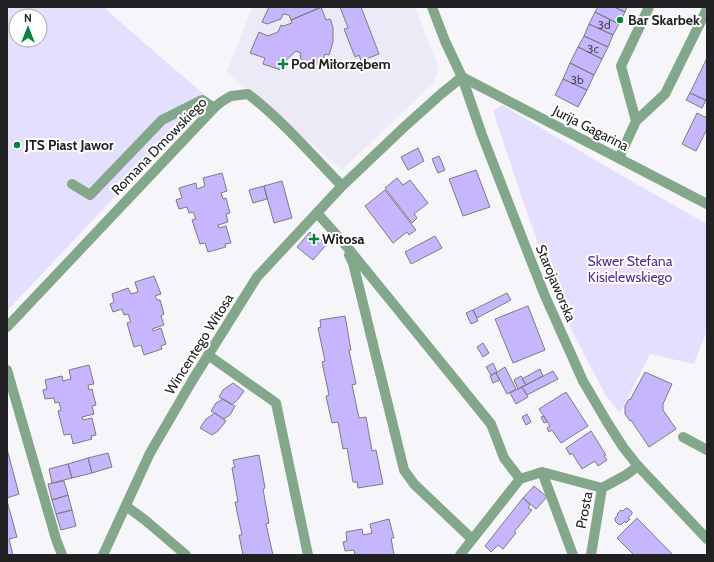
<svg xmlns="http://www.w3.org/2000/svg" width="714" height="562" viewBox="0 0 714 562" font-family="Cabin,sans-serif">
  <rect width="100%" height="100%" fill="#f6f5fa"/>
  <path fill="#eceaf7" d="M252,7H415L439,69L434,82L342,170L227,72Z"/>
  <path fill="#e4dffe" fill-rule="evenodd" d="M7,7H103L208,98L7,311ZM16,16H40V40H16Z
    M502,105L619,174L707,224V331L694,364L650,354L620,413L606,396L571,329L528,216L493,111Z"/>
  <path fill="#c5b6fe" stroke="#7c7c80" d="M269,7H322L291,20L289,15L283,14L281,19L267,24L262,22Z
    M321,7L326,20L330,19L331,21L333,28V42L329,55L325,54L321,64H316L312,63L310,67L301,59L300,55L301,53L296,51L284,62L281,70L263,64L265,58L250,53L259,32L268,36L278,32L281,25L283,26L292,23L291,20Z
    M340,7H361L379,54L361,61L359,55L355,57L344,29L348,28Z
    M598,7H614L625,12L619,24L595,12Z
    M614,7H627L625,12Z
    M595,12L619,24L613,35L589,24Z
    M589,24L613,35L608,47L584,36Z
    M584,36L608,47L602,59L578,47Z
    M578,47L602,59L594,75L570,63Z
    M707,58V101L690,93Z
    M570,63L594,75L587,90L563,79Z
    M563,79L587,90L578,107L555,95Z
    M690,93L706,100L702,108L686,100Z
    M697,113L707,118V129L696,151L682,144Z
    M418,148L424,161L408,170L401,157Z
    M439,156L445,170L438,173L432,159Z
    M476,170L490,207L463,216L449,179Z
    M222,173L227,191L221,193L223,199L226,198L230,213L226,214L228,222L218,225L219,228L226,226L231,243L225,244L226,247L208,252L205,243L200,244L192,220L196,219L193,212L189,213L187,207L179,209L176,200L182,198L179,188L196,183L197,189L205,186L203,178Z
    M397,178L403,185L410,180L428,203L414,214L417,218L412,223L385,188Z
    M282,181L292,218L274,223L264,186Z
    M264,186L267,199L253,203L249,190Z
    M385,190L416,230L409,235L407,232L393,243L365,206Z
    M310,232L319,241L320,239L326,245L313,260L297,247Z
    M435,236L442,248L411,264L405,252Z
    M154,276L161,294L155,296L157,300H160L164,314L161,316L164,325L152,329L153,331L161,328L166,344L161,346L162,349L144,355L141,345L134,347L127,323L131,322L128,314L124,315L122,309L113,312L110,304L114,302L112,294L128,288L131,294L138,292L135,282Z
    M507,293L511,300L477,318L473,310Z
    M528,306L545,350L513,363L495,319Z
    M473,310L478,321L471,324L466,313Z
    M345,316L351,350H349L356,384L352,385L359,418L366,417L372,451L376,450L383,484L358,488L357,482H353L347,448L343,449L338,422L332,423L326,396L329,395L322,362L325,361L318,328L321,327L320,320Z
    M483,343L489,353L483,357L477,347Z
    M493,363L497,372L491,375L486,367Z
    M89,365L94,384L88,385L89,390L92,389L96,405L92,406L94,414L82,417L83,420L92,418L96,435L91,436L92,439L73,444L71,434L64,435L58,411L61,410L59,402L55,403L54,398L45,399L43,390L47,389L45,380L62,376L63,381L71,379L69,370Z
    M505,367L516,389L507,394L496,373Z
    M540,369L543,376L526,385L522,379Z
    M553,371L558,379L527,395L522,387Z
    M645,372L672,384L663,404V410L676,429L649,447L631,420L630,421L625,414V406L629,399L630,400Z
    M496,373L500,380L493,383L490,376Z
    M521,376L526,385L518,389L514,380Z
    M233,383L244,391L239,398L232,405L219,397L223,390Z
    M522,387L528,397L516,404L510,393Z
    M566,392L588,426L561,443L552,430L549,432L547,428L550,426L539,409Z
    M223,399L235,406L230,415L224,419L211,411L216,403Z
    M215,413L226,421L218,431L212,435L200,428L206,419Z
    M527,414L531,422L526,425L522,417Z
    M544,416L547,422L544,423L541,417Z
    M591,431L606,455L604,456L607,460L598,466L595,461L582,469L572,453L570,455L566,448Z
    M7,449L19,494L7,498Z
    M108,453L112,467L92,473L88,458Z
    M259,455L265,488L263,489L269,523L266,524L273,555H243L239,535H242L235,502H238L232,468L235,467L233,460Z
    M88,458L92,473L72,478L68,464Z
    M68,464L72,478L52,483L49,469Z
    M64,481L68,495L52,500L48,484Z
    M534,486L547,497L536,509L523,498Z
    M68,495L72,510L56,514L52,500Z
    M523,498L530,504L528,508L532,510L514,532L516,533L503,549L498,545L491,552L485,546Z
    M7,501L17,537L9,539L13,555H7Z
    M626,508L629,509L632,512V514L628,518L630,519L626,523L625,521L621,525L618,524L615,521V518L618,515L617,514L621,510L623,511Z
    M72,510L76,526L61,530L56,514Z
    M637,518L673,555H634L617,538Z
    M389,519L394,538H391L394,555H355L354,550L345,551L343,542L347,541L346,532L362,529L363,535L372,533L370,524Z"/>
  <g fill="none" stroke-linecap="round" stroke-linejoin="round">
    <path stroke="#83a78a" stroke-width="10" d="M636,121L621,66L649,7
      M619,158L636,121L665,94L707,9
      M72,184L90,195L162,120L202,100L214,108
      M317,213L343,242L491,424L504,458L520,479
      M349,255L353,263L404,470L414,484L472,539
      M208,355L276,403L308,555
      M7,370L36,470L56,539L62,555
      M683,437L707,450
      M542,472L573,555
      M126,506L145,520L186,555
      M460,555L520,479L542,472L602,488"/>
    <path stroke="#83a78a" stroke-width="10" d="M7,327L214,108L221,102L231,96L248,94C283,121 312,155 342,186
      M103,555L150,453L192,381L257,277L342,186L402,129L441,94L462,77L707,204
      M591,555L602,488L626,475L638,466"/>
    <path stroke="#83a78a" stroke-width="10" d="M432,7L445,41L462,77L482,135L528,253L545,296L583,381L607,422L623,447L638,466L707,539"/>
  </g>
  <g fill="#05833c" stroke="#fff" stroke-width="1.5">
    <circle cx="620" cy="20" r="4"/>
    <path d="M281 58h4v4h4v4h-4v4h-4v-4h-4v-4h4z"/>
    <circle cx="17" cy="145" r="4"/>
    <path d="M312 233h4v4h4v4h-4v4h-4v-4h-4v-4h4z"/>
  </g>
  <g text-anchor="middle" stroke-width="4" stroke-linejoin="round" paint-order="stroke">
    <g font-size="12" fill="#4a465a">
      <text x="604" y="29">3d</text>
      <text x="593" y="53">3c</text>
      <text x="577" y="84">3b</text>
    </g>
    <g font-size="14" font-weight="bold" fill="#212123" stroke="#fff" text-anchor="start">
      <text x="628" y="25">Bar Skarbek</text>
      <text x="291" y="69">Pod Miłorzębem</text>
      <text x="25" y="150">JTS Piast Jawor</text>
      <text x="322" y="244">Witosa</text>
    </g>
    <g font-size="14" fill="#212123" stroke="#fff">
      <text transform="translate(591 128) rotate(27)" y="5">Jurija Gagarina</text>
      <text transform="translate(159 146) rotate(-46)" y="5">Romana Dmowskiego</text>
      <text transform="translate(556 283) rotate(67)" y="5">Starojaworska</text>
      <text transform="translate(199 344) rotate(-58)" y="5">Wincentego Witosa</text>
      <text transform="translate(584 510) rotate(-79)" y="5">Prosta</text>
    </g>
    <g font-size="14" fill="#502f93" stroke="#fff">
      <text x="630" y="266">Skwer Stefana<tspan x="630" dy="16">Kisielewskiego</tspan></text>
    </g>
  </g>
  <rect width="714" height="562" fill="none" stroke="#212123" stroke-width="16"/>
  <g transform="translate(28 28)"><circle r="19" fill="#ffffff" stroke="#a6a6a7"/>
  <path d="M0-3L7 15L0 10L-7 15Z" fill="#05833c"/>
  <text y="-6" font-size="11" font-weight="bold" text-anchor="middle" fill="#212123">N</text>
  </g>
</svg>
